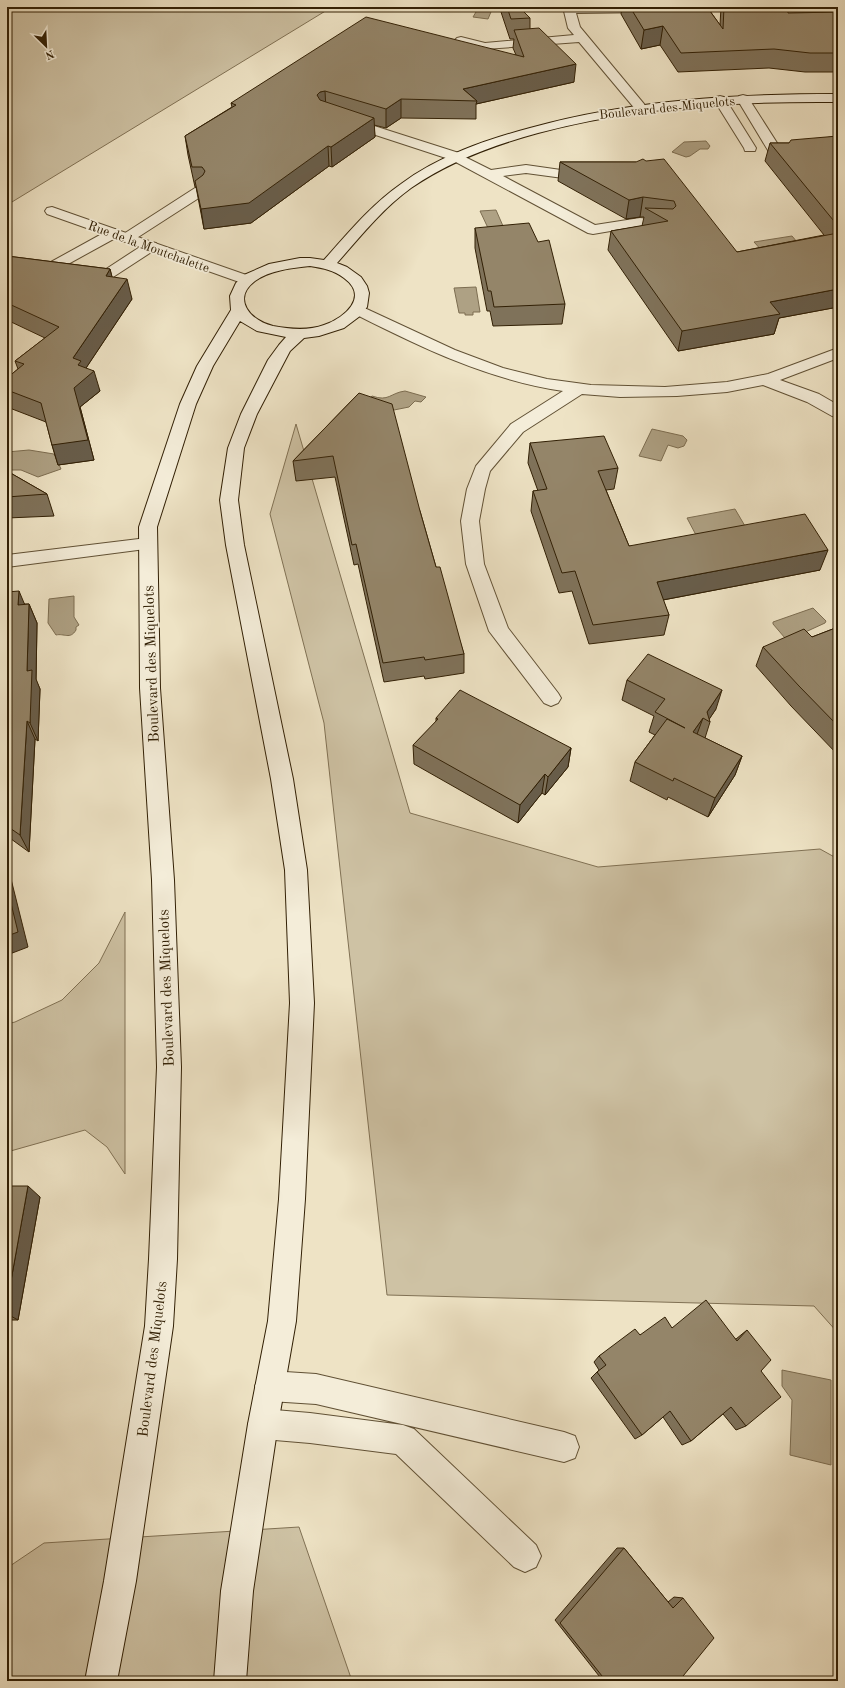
<svg xmlns="http://www.w3.org/2000/svg" width="845" height="1688" viewBox="0 0 845 1688" font-family="'Old Standard TT',serif">
  <rect width="100%" height="100%" fill="#eee3c5"/>
  <filter id="stains"><feTurbulence type="fractalNoise" baseFrequency=".005" numOctaves="4"/><feColorMatrix values="0 0 0 0 .2 0 0 0 0 .09 0 0 0 0 .02 0 0 0 .5 -.17"/></filter>
  <radialGradient id="worn" r=".72"><stop offset=".6" stop-color="#630" stop-opacity="0"/><stop offset="1" stop-color="#630" stop-opacity=".3"/></radialGradient>
  <path fill="#cec2a4" stroke="#807154" d="M7,7H332L7,205Z
    M296,424L410,813L598,867L820,849L838,859V1333L814,1306L387,1295L324,723L270,514Z
    M125,912V1174L107,1147L85,1130L7,1152V1024L15,1022L62,1000L99,963Z
    M299,1527L352,1681H7V1568L44,1543Z"/>
  <path fill="#aea184" stroke="#7c6d51" d="M479,7H493L488,19L473,17Z
    M706,141L710,146L708,149H700L690,156L686,157L672,152L684,142Z
    M496,210L503,226L488,228L480,211Z
    M792,236L803,249L764,253L754,242Z
    M476,287L480,312H473V315H465V313H459L454,288Z
    M405,391L426,397L421,402L415,401L409,407L379,413L361,406L372,396C389,402 390,393 405,391Z
    M652,429L683,436L687,440L684,446L678,448L668,445L661,461L639,456Z
    M29,450L54,454L61,469L38,477L21,470H7V452Z
    M735,509L745,526L696,535L687,518Z
    M74,596V617L79,625L76,627V630C70,640 64,633 56,635L48,623L49,599Z
    M813,608L826,621L825,623L801,634L791,645L773,624V622Z
    M782,1370L831,1380V1465L790,1455L792,1400L782,1386Z"/>
  <g fill="none" stroke-linecap="round" stroke-linejoin="round">
    <defs>
      <path id="service" d="M743,95L747,96L749,99L786,157L784,160H774L772,157L737,99L739,96Z
        M720,96L724,97L726,100L756,148L755,151H745L744,148L714,100L716,97Z
        M457,153L491,170L526,165L568,171L570,174L568,177L563,178L526,173L503,176L595,225L640,218L669,221L671,224L669,227L664,228L640,226L593,234L588,233L452,160L450,157L452,154Z
        M200,187L205,188L207,191L205,194L132,241L127,242L122,241L120,238L122,235L195,188Z
        M114,229L119,230L121,233L119,236L50,274L45,275L40,274L38,271L40,268L109,230Z
        M151,242L156,243L158,246L156,249L107,281L102,282L97,281L95,278L97,275L146,243Z
        M270,1371L316,1374L564,1432L575,1436L579,1447L575,1458L564,1462L316,1404L270,1401L260,1396L255,1386L260,1376Z
        M263,1409L310,1413L403,1425L414,1429L536,1545L541,1556L536,1567L525,1572L514,1567L396,1454L310,1443L263,1439L253,1434L248,1424L253,1414Z"/>
      <path id="minor" d="M563,7H654L656,9L654,11L650,12L576,13L580,27L644,104L646,107L644,110H636L579,42L485,49L457,42L455,40L457,38L461,37L485,43L574,35L568,28Z
        M346,117L462,154L464,157L462,160H452L342,124L340,121L342,118Z
        M52,207L252,277L254,280L252,283L247,284L242,283L47,214L45,211L47,208Z
        M358,305L455,350L503,368L547,379L591,385L665,387L727,382L768,374L838,348V358L780,380L819,394L838,405V417L832,416L807,402L763,385L727,392L677,396L620,397L582,394L523,432L490,471L485,489L479,521L484,564L508,628L558,693L561,698L558,703L551,706L544,703L489,631L466,564L461,521L467,489L476,466L511,424L563,391C488,380 420,347 353,313L350,310L353,307Z
        M147,538L153,540L156,544L153,548L7,567V555Z"/>
      <path id="secondary" d="M838,94V102C737,101 636,107 538,133C494,145 450,161 411,188C382,209 360,237 337,263L347,267L361,277L367,286L369,293L367,307L360,316L344,328L319,336L304,338L290,351L257,414L244,448L238,500L244,545L293,779L307,870L314,1003L305,1199L296,1321L278,1424L253,1591L246,1681H214L221,1591L248,1424L268,1321L279,1199L290,1003L285,870L271,779L226,545L220,500L228,448L241,414L268,360L279,345L286,337L257,331L240,321L213,366L196,404L157,527L160,688L174,880L181,1067L177,1259L173,1326L136,1581L117,1681H85L104,1581L145,1326L149,1259L157,1067L152,880L140,688L139,527L180,404L197,366L231,310L230,296L236,283L244,275L269,264L300,258H310L324,260C348,233 371,205 401,184C439,156 485,140 530,128C631,100 734,94 838,94ZM310,266C322,268 334,270 344,278C370,297 344,318 324,325C308,331 289,329 273,326C251,321 231,299 255,281C270,270 292,268 310,266Z"/>
    </defs>
    <use href="#service" stroke="#615135" stroke-width="2"/>
    <use href="#minor" stroke="#615135" stroke-width="2"/>
    <use href="#secondary" stroke="#322005" stroke-width="2"/>
    <use href="#service" fill="#f4edd9" fill-rule="evenodd"/>
    <use href="#minor" fill="#f4edd9" fill-rule="evenodd"/>
    <use href="#secondary" fill="#f4edd9" fill-rule="evenodd"/>
  </g>
  <path fill="#7f725a" stroke="#322005" d="M500,7H519L530,18V29L574,82L476,104V119L401,118L386,128L374,125L375,137L332,167L329,166L251,223L204,229L196,187H195L188,155L185,136L232,107L231,103L516,55L513,48L514,39H510L500,9Z
    M622,7H707L720,25L721,7H787L788,13L838,12V72H805L769,68L678,72L660,45L641,49L621,14Z
    M838,136V307L779,318L774,334L678,351L608,250L611,231L642,226L644,217H640L626,219L558,181L560,162H636L737,252L824,235L765,161L770,143H789Z
    M475,228L565,304L562,324L493,326L490,311H487L475,248Z
    M7,256L110,269L112,277L132,299L86,368L100,391L80,407L94,460L58,465L52,445L46,422L7,407V378L18,369L15,361L45,338L7,320Z
    M359,393L420,511L436,567L464,654V673L425,679L424,676L384,682L358,564L354,565L335,477L296,481L293,461Z
    M530,443L618,468L614,489L606,490L629,546L820,570L663,600L669,615L664,635L589,644L572,591L559,593L531,511L533,491H538L528,463Z
    M7,471L47,494L54,516L7,518Z
    M7,592L25,604H29L37,623L36,680L40,689L38,741L35,739L29,852L7,836Z
    M838,627V755L791,706L756,666L763,647L812,637Z
    M627,680L716,709L709,719L710,722L705,738L742,756L735,775L708,817L668,797L667,800L630,781L635,762L655,735L649,732L654,716L622,700Z
    M436,718L571,748L568,767L545,795L542,793L518,823L414,764L413,745L436,722Z
    M7,1186L40,1197L18,1320H7Z
    M672,1328L736,1339L747,1330L761,1371L746,1426L736,1430L723,1414L691,1441L682,1445L663,1417L642,1435L635,1439L591,1378L599,1370L594,1362L599,1356L640,1335Z
    M617,1548H624L668,1602L674,1597L683,1598L679,1681H603L555,1620Z"/>
  <path fill="#685d4a" stroke="#322005" d="M663,26L660,45L641,49L644,30Z
    M576,64L574,82L476,104L477,101L463,89Z
    M325,91L326,110L322,111L317,95L320,92Z
    M401,99V118L386,128V109Z
    M374,118L375,137L332,167L331,147Z
    M328,146L329,166L251,223L204,229L201,209Z
    M643,197L640,217L626,219L629,200Z
    M110,269L115,289L106,276Z
    M127,279L132,299L84,371H94L100,391L80,407L94,460L58,465L52,445L73,358Z
    M838,289V307L779,318L774,334L678,351L682,331L770,302Z
    M828,550L820,570L652,602L657,582Z
    M19,591L27,610L18,605Z
    M29,604L37,623L36,679L40,689L38,741L30,723L27,671Z
    M722,690L716,709L708,721L707,712Z
    M703,718L696,737L693,732Z
    M27,721L35,739L29,852L20,835Z
    M571,748L568,767L545,795L548,777Z
    M742,756L735,775L708,817L715,798Z
    M545,774L542,793L518,823L520,805Z
    M7,863L28,947L7,955Z
    M28,1186L40,1197L18,1320L7,1314V1303Z"/>
  <path fill="#948569" stroke="#322005" d="M507,7H519L530,18L511,19Z
    M630,7H707L723,29L724,7H787L788,13L838,12V53H810L774,49L681,53L663,26L644,30Z
    M366,17L524,57L514,30L539,28L576,64L463,89L477,101L401,99L386,109L325,91L320,92L317,95L320,100L374,118L331,147L328,146L249,203L201,209L195,181L203,175L205,171L202,167H192L185,136L236,105L231,103Z
    M838,136V226L770,143H789L791,140Z
    M643,159L646,161L664,159L737,252L838,233V289L770,302L780,314L682,331L611,231L668,221L645,208L673,209L676,206L674,201L643,197L629,200L560,162H636Z
    M529,223L538,242L549,240L565,304L494,307L491,291H488L475,228Z
    M7,256L110,269L106,276L127,279L73,358L81,361L78,365L94,371L74,388L88,440L52,445L41,403L7,390V378L24,364L15,361L59,327L7,303Z
    M359,393L392,404L420,511L436,567H440L464,654L425,660L424,657L383,663L356,544L352,545L333,456L293,461Z
    M604,436L618,468L598,471L629,546L805,514L828,550L657,582L669,615L593,625L575,571L562,573L533,491L547,489L530,443Z
    M7,471L47,494L7,497Z
    M19,591L18,605L29,604L27,671L32,670L30,723L27,721L20,835L7,826V592Z
    M838,627V726L799,686L763,647L804,629L812,637Z
    M648,654L722,690L707,712L710,722L703,718L693,732L742,756L715,798L674,778L673,781L635,762L667,719L685,728L655,712L665,699L627,680Z
    M460,690L571,748L548,777L545,774L520,805L413,745L438,719L436,718Z
    M7,887L18,932L7,936Z
    M7,1186H28L7,1303Z
    M706,1300L737,1341L747,1330L771,1360L761,1371L781,1397L746,1426L731,1407L691,1441L670,1411L642,1435L597,1372L606,1365L599,1356L635,1329L640,1335L665,1317L672,1328Z
    M624,1548L673,1608L683,1598L714,1638L679,1681H606L560,1623Z"/>
  <g text-anchor="middle" stroke-width="3.5" stroke-linejoin="round" paint-order="stroke">
    <g font-size="13" fill="#322005" stroke="#f4edd9">
      <text transform="translate(667 107) rotate(-6)" y="5">Boulevard des Miquelots</text>
      <text transform="translate(149 246) rotate(20)" y="5">Rue de la Moutchalette</text>
    </g>
    <g font-size="15" fill="#322005" stroke="#f4edd9">
      <text transform="translate(151 664) rotate(-92)" y="5">Boulevard des Miquelots</text>
      <text transform="translate(166 988) rotate(-92)" y="5">Boulevard des Miquelots</text>
      <text transform="translate(152 1359) rotate(-83)" y="5">Boulevard des Miquelots</text>
    </g>
  </g>
  <rect width="845" height="1688" fill="none" stroke="#eee3c5" stroke-width="24"/>
  <rect x="8" y="8" width="829" height="1672" fill="none" stroke="#322005" stroke-width="2"/>
  <rect x="12" y="12" width="821" height="1664" fill="none" stroke="#322005"/>
  <g transform="translate(46 46) rotate(156)" stroke="#f4edd9" stroke-width="3" paint-order="stroke">
  <path d="M0-3L7 15L0 10L-7 15Z" fill="#322005"/>
  <text y="-6" font-size="11" font-weight="bold" text-anchor="middle" fill="#322005">N</text>
  </g>
  <rect width="100%" height="100%" filter="url(#stains)"/>
  <rect width="100%" height="100%" fill="url(#worn)"/>
</svg>
